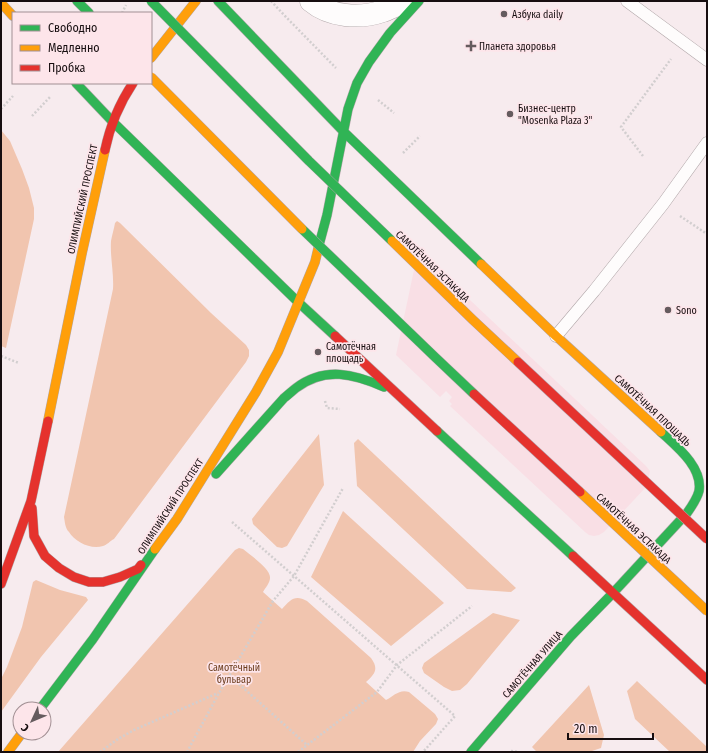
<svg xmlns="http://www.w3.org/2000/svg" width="708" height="753" viewBox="0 0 708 753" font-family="'Fira Sans Condensed',sans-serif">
  <rect width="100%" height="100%" fill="#f7ebee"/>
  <path fill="#f9dfe5" d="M418,251L646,466L650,471L647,486L604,532L599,535L594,536L589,535L585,532L450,406L452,404L449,401L452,397L446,391L440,397L396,355Z"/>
  <path fill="#f1c5af" d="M1,130L10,141L22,169L29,188L34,208V219L6,348L1,346Z
    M117,221L120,223L211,313L246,345L249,350V356L246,362L114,539C110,541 107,545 103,546C91,550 75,542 69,532C65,528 65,522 64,517L113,289C114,273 110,257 111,241C112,235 114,229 115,223Z
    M319,434L324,485L287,546L282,548L277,547L253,524L252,519Z
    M358,439L516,588L511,592L467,589L357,486L354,443Z
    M343,511L444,603L391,646L311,577Z
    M239,548L243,549C250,555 271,569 270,578C270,583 265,588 263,592L282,609C290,600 295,594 307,601L371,658C379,669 375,674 366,682L386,700C394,696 399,689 409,692L435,714L438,719L436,724L420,741L413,752H58L235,550Z
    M36,580L60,590L86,597L88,600L41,657L1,712V679L7,667L22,627L33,582Z
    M493,613L520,620L467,684L460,690L452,691L444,687L424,673L422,668L424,663Z
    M637,681L707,747V752H670L635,719L627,691Z
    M589,685L604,735L601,748L589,752H537L532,747Z"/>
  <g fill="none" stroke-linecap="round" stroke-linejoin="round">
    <defs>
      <path id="lane" d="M627,1L707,60
        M556,336L594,291L663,204L707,143"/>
      <path id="street" d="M311,1C330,17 360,19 383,11C391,8 399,4 406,1"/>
      <path id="fast" d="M77,1L89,13
        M218,1L343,131L481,264
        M76,83L112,121L298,302L335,336
        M319,245L327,215L348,109L357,83L369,62L390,33L419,1
        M437,431L573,556
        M216,474L284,398C288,395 292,391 296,388C325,366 354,374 384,387
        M40,709L93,639L155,549
        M471,752L571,636L613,593L687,513C692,506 697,499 699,491C703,467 676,446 661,432"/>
      <path id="slow" d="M1,3L13,16
        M151,58L196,1
        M481,264L556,336L661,432
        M48,421L82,253L105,150
        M155,549L177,519L256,392L278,352L315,262L319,245
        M8,752L22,733"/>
      <path id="jam" d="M105,150C110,126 119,104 133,83
        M335,336L437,431
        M32,508L34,536L45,556L59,568L74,577L89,582H103L120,577L138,569L141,565
        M573,556L707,680
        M1,584L31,501L48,421"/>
    </defs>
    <use href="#lane" stroke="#b1a7a9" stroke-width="13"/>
    <use href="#street" stroke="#b1a7a9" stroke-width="23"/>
    <use href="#fast" stroke="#b1a7a9" stroke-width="10"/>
    <use href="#slow" stroke="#b1a7a9" stroke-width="10"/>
    <use href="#jam" stroke="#b1a7a9" stroke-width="10"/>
    <path stroke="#d2cecf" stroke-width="2.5" stroke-dasharray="2 2" stroke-linecap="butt" d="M271,1L285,16L336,68
      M122,13L126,5
      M378,100L394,113
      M1,109L13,96
      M32,116L50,97
      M403,153L420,136
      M643,156L621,127L671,59
      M680,216L707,234
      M1,356L19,363
      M325,401L327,408L340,409
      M232,522L455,716L423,752
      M230,676L307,745
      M511,751L519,752
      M100,752L118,739L134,730L218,693
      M187,752L219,693L273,601L294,576L343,488
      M298,752L377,692L397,665L472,606"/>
    <use href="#lane" stroke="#fefcfc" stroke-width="12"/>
    <use href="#street" stroke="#fefcfc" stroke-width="22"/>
    <use href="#fast" stroke="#30b455" stroke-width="9"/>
    <use href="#slow" stroke="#ff9f0a" stroke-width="9"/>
    <use href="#jam" stroke="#e5322d" stroke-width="9"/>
    <defs>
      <path id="fast-bridge" d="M151,1L309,161L392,241
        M302,229L436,358L474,394"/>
      <path id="slow-bridge" d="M151,77L302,229
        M392,241L473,320L518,362
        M580,492L707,611"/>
      <path id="jam-bridge" d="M518,362L707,539
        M474,394L580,492"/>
    </defs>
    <use href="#fast-bridge" stroke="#b1a2aa" stroke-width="10" stroke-linecap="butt"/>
    <use href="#slow-bridge" stroke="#b1a2aa" stroke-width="10" stroke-linecap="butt"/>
    <use href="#jam-bridge" stroke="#b1a2aa" stroke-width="10" stroke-linecap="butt"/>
    <use href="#fast-bridge" stroke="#30b455" stroke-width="9"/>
    <use href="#slow-bridge" stroke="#ff9f0a" stroke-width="9"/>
    <use href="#jam-bridge" stroke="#e5322d" stroke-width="9"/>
  </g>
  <g fill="#655b5e" stroke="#fde5ea" stroke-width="1.5">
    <circle cx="504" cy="14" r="4"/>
    <path d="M469 40h4v4h4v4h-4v4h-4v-4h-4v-4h4z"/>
    <circle cx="510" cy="114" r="4"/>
    <circle cx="668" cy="310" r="4"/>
    <circle cx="318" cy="352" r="4"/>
  </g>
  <g text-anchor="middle" stroke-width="3.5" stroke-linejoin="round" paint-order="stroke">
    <g font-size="10" fill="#170e10" stroke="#fde5ea" text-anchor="start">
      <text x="512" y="18">Азбука daily</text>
      <text x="479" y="50">Планета здоровья</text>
      <text x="518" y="112">Бизнес-центр<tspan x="518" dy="12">"Mosenka Plaza 3"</tspan></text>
      <text x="676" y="314">Sono</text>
      <text x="326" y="350">Самотёчная<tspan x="326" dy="12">площадь</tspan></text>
    </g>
    <g font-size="10" fill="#170e10" stroke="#fde5ea">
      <text transform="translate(82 199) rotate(-78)" y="4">ОЛИМПИЙСКИЙ ПРОСПЕКТ</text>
      <text transform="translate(433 266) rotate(44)" y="4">САМОТЁЧНАЯ ЭСТАКАДА</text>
      <text transform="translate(653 410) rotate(43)" y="4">САМОТЁЧНАЯ ПЛОЩАДЬ</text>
      <text transform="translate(170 506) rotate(-57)" y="4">ОЛИМПИЙСКИЙ ПРОСПЕКТ</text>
      <text transform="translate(634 528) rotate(43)" y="4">САМОТЁЧНАЯ ЭСТАКАДА</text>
      <text transform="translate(532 664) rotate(-49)" y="4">САМОТЁЧНАЯ УЛИЦА</text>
    </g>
    <g font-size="10" fill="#6a3b1b" stroke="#fde5ea">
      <text x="234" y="671">Самотёчный<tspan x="234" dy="12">бульвар</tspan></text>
    </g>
  </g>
  <rect width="708" height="753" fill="none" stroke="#170e10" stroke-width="4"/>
  <rect x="12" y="12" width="140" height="72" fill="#fde5ea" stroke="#a18f93"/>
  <rect x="20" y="25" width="20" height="6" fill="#30b455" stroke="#a18f93"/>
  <text x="48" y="32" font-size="12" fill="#170e10">Свободно</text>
  <rect x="20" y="45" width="20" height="6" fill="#ff9f0a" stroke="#a18f93"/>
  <text x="48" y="52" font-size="12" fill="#170e10">Медленно</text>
  <rect x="20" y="65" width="20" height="6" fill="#e5322d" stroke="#a18f93"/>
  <text x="48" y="72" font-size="12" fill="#170e10">Пробка</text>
  <g transform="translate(32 721) rotate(226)"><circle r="19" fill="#fde5ea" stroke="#a18f93"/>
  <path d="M0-3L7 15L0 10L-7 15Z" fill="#655b5e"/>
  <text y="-6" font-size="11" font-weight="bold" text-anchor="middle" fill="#170e10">С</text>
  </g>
  <path d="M568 733v6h85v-6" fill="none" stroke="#170e10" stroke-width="2"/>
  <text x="574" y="733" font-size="12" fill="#170e10" stroke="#fde5ea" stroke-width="3" paint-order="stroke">20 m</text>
</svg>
